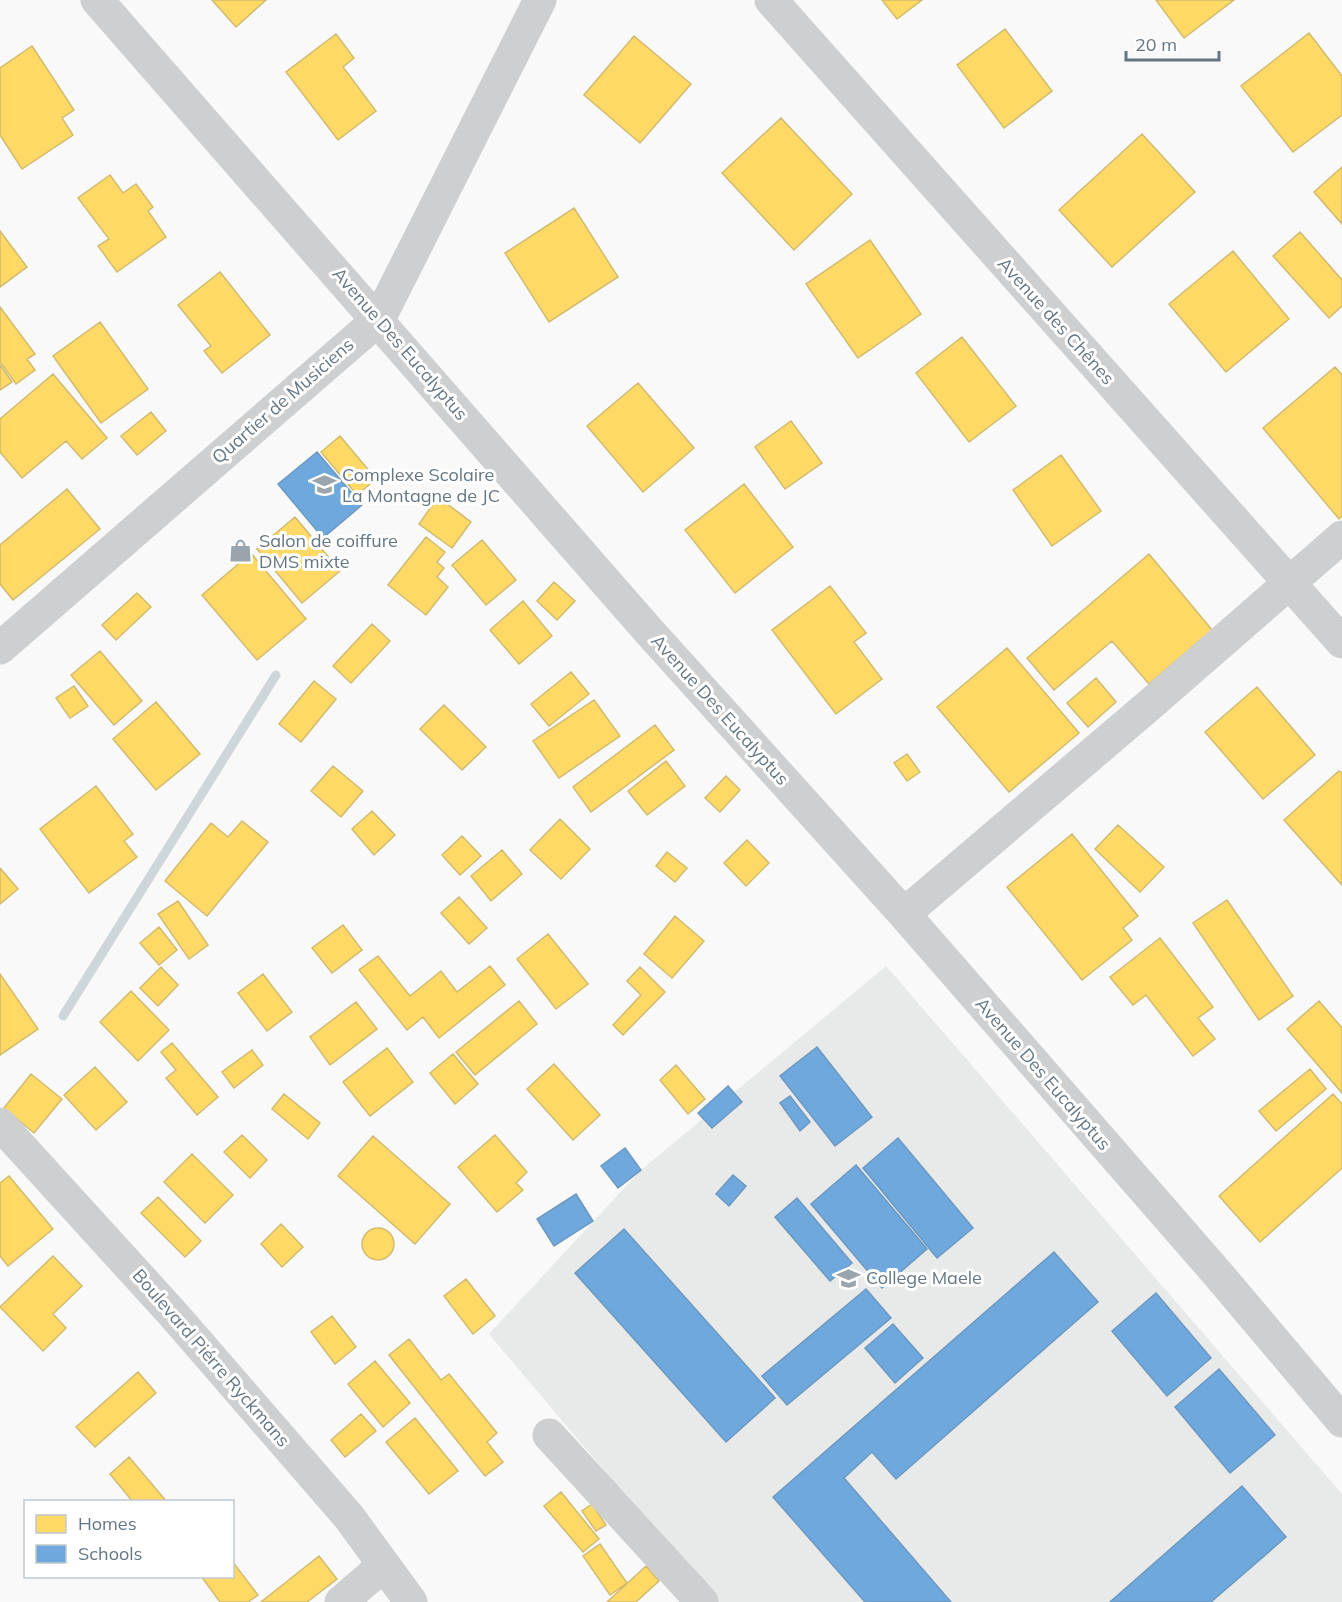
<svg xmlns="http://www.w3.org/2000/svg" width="1342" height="1602" viewBox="0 0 1342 1602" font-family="Mulish,sans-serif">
  <rect width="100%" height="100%" fill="#f9f9f9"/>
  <path fill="#e8e9e9" d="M886,966L1342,1494V1602H715L489,1334L641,1170Z"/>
  <path fill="#ffd966" stroke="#d1bb6f" stroke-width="1.5" d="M212,0H266L236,27Z
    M882,0H922L897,19Z
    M1156,0H1234L1184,38Z
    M1005,29L1052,91L1004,128L957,65Z
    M1309,33L1342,76V115L1293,152L1241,86Z
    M336,34L354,58L343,67L376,111L338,140L286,72Z
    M634,36L691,84L640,143L584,95Z
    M32,46L74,110L62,118L73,135L22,169L0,135V68Z
    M781,118L852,194L794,250L722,173Z
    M1142,134L1195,192L1112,267L1059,210Z
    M1342,167V224L1314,192Z
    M110,175L123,193L136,184L153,207L148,211L166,237L117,272L98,246L109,239L78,198Z
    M574,208L618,277L549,322L505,253Z
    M0,231L27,267L0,287Z
    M1300,232L1342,280V306L1329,318L1273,256Z
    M870,240L921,314L858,358L806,284Z
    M1233,251L1289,319L1226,372L1169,304Z
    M220,272L270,335L222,373L204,351L211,346L178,305Z
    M0,307L35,354L27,359L35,370L16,384L0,362Z
    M100,322L148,389L101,423L53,356Z
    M962,337L1016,406L969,442L916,373Z
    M0,365L12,382L0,390Z
    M1335,367L1342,375V516L1339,519L1263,428Z
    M53,374L107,438L82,459L66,441L22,478L0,452V419Z
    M638,383L694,448L643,492L587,426Z
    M151,412L166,431L137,455L121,436Z
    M791,421L822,463L785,489L755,447Z
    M340,436L376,479L357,495L321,452Z
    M1061,455L1101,511L1052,546L1013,490Z
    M744,484L793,547L735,593L685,530Z
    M67,489L100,529L13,600L0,584V545Z
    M438,497L471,522L452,548L419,524Z
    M295,517L340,571L302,603L257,549Z
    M426,537L445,552L437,562L444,568L437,577L448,587L426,615L388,585Z
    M482,540L516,580L486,605L452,565Z
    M251,553L306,619L257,660L202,595Z
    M1149,554L1212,630L1149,684L1112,641L1054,690L1027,658Z
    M554,582L575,601L557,620L537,601Z
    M830,586L866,633L854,642L882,679L836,714L772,630Z
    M137,593L151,607L116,640L102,625Z
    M523,601L552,636L519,664L490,630Z
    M372,624L390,641L351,683L333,666Z
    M1007,648L1079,733L1009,792L937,707Z
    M100,651L142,701L114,725L71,675Z
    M571,672L589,694L549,726L531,704Z
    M1096,678L1116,702L1088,727L1067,703Z
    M314,681L336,699L301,742L279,724Z
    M74,686L88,706L70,718L56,698Z
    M1257,687L1315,755L1263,799L1205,732Z
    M594,700L620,736L559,778L533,741Z
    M156,702L200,754L156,790L113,739Z
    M444,705L486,747L462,770L420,729Z
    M655,725L674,750L591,812L573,787Z
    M907,754L920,772L907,781L894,763Z
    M666,761L685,786L647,815L628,791Z
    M333,766L363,791L341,817L311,791Z
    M1339,771L1342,773V885L1284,820Z
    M726,776L740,790L720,812L705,798Z
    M96,786L133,834L124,841L137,857L89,893L40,829Z
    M372,811L395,835L374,855L352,829Z
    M560,819L590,849L561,879L530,850Z
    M242,821L268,842L207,916L165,881L211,823L228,837Z
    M1118,825L1164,867L1140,892L1095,849Z
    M1072,834L1138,916L1123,928L1132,940L1082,980L1007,887Z
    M462,836L481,856L460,875L442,855Z
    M747,840L769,863L746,886L724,863Z
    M502,850L522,874L491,901L471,876Z
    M667,852L687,868L675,882L656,866Z
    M0,868L18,889L0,904Z
    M459,897L487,928L469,944L441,913Z
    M1227,900L1293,996L1259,1020L1193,923Z
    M178,901L208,945L189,959L158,914Z
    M675,916L704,941L672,978L644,954Z
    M343,925L362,950L332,973L312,948Z
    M159,927L177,950L159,965L140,943Z
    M548,934L588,984L556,1009L517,959Z
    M1160,938L1213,1007L1198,1018L1215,1039L1193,1056L1146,995L1133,1005L1110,977Z
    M378,956L410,996L441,971L457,992L490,966L505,985L439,1038L423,1017L407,1030L359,970Z
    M161,967L178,985L158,1006L140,988Z
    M640,967L665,992L623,1035L613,1025L641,995L627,981Z
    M0,974L38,1029L0,1055Z
    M263,974L292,1012L267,1031L238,993Z
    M131,991L169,1030L138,1061L100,1022Z
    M519,1001L537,1024L475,1075L456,1052Z
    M1319,1001L1342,1028V1093L1287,1029Z
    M356,1002L377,1029L330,1065L310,1037Z
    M172,1043L218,1097L197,1115L166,1078L176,1070L161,1052Z
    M387,1048L413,1082L370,1116L343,1082Z
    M252,1050L263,1065L234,1088L222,1072Z
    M453,1054L478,1084L455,1104L430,1073Z
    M554,1064L600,1115L573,1140L527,1089Z
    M676,1065L705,1099L688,1114L660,1080Z
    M95,1067L127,1102L96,1130L64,1095Z
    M1310,1069L1326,1089L1276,1131L1259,1111Z
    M31,1074L62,1099L34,1133L4,1108Z
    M284,1094L320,1123L308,1139L272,1109Z
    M1333,1094L1342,1104V1168L1260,1242L1219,1196Z
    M242,1135L267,1160L250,1178L224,1152Z
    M495,1135L527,1172L516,1183L523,1190L497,1212L458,1167Z
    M373,1136L450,1204L415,1244L338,1176Z
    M192,1154L233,1195L205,1223L164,1182Z
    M9,1176L53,1229L8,1266L0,1256V1183Z
    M158,1197L201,1241L185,1257L141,1213Z
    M281,1224L303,1247L282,1267L261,1244Z
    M362 1244a16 16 0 1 1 32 0a16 16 0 1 1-32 0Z
    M53,1256L82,1286L53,1314L66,1328L43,1351L0,1307Z
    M466,1279L495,1316L473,1334L444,1296Z
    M332,1316L356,1347L335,1364L311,1332Z
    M409,1339L441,1380L449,1374L497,1433L487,1442L503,1462L485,1476L389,1355Z
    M375,1361L410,1403L383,1427L348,1384Z
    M138,1372L156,1393L95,1447L76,1427Z
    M361,1414L376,1431L345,1457L331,1440Z
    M415,1418L458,1471L429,1494L386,1442Z
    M129,1457L167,1502H133L110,1474Z
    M561,1492L599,1539L583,1552L544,1506Z
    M592,1504L606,1525L596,1531L582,1511Z
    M600,1544L627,1583L610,1595L583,1556Z
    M319,1556L337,1579L307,1602H261Z
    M232,1561L258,1595L248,1602H220L201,1576H232Z
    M646,1566L659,1581L636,1602H607Z"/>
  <path fill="#6fa8dc" stroke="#6c99c1" stroke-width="1.5" d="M317,452L362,505L323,538L278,484Z
    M817,1047L872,1117L835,1146L780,1076Z
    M728,1086L742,1102L712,1128L698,1113Z
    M790,1096L810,1122L800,1131L780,1103Z
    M898,1138L973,1228L937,1258L863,1168Z
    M625,1148L641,1170L618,1188L601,1166Z
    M856,1165L927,1249L882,1288L811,1204Z
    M733,1175L746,1186L729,1206L716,1194Z
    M576,1194L593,1221L554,1246L537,1219Z
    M797,1198L852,1263L830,1281L775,1217Z
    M624,1229L775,1398L726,1442L575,1273Z
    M1054,1252L1098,1302L896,1479L872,1452L844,1478L951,1602H865L773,1497Z
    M866,1289L891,1318L787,1405L762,1376Z
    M1156,1293L1211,1358L1167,1396L1112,1331Z
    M893,1324L923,1358L895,1383L865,1348Z
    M1219,1369L1275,1435L1230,1473L1175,1407Z
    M1242,1486L1286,1537L1211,1602H1110Z"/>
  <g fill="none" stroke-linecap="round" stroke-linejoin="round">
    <path stroke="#ced6d9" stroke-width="9" d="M63,1016L276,675"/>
    <path stroke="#cecfd0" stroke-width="33" d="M97,0L647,629L904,914L1217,1273L1342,1421
      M771,0L1342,642
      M0,648L379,319L540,0
      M904,914L1146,708L1342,537
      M0,1124L173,1314L349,1517L411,1602
      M549,1435L702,1602
      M341,1602L384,1565"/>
  </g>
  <defs>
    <symbol id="school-bare" viewBox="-9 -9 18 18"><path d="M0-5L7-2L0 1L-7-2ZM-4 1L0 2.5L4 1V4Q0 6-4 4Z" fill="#99a4ac" stroke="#fff" stroke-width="2.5" paint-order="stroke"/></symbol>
    <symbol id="shop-bare" viewBox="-9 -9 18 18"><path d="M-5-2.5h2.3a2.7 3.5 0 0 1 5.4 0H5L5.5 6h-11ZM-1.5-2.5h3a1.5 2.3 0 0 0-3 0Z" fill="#99a4ac" stroke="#fff" stroke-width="2.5" paint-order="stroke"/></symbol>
  </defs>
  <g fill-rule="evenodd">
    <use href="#school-bare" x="308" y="468" width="33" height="33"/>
    <use href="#shop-bare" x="224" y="534" width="33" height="33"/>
    <use href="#school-bare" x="832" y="1262" width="33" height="33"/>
  </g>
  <g text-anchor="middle" stroke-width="6" stroke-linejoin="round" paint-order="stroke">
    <g font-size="18" fill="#657683" stroke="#fff">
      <text transform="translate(1056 321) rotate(48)" y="6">Avenue des Chênes</text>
      <text transform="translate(400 344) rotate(49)" y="6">Avenue Des Eucalyptus</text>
      <text transform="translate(283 401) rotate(-41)" y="6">Quartier de Musiciens</text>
      <text transform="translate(720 710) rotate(48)" y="6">Avenue Des Eucalyptus</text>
      <text transform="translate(1043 1074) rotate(49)" y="6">Avenue Des Eucalyptus</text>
      <text transform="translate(211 1358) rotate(49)" y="6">Boulevard Piérre Ryckmans</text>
    </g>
    <g font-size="18" fill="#657683" stroke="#fff" text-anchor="start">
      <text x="342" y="481">Complexe Scolaire<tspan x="342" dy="21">La Montagne de JC</tspan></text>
      <text x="259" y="547">Salon de coiffure<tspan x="259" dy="21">DMS mixte</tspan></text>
      <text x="866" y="1284">College Maele</text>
    </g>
  </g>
  <rect x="24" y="1500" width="210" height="78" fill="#ffffff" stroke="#c1c8cd" stroke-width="1.5"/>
  <rect x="36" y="1515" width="30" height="18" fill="#ffd966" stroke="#c1c8cd" stroke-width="1.5"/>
  <text x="78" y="1530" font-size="18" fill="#657683">Homes</text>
  <rect x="36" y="1545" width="30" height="18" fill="#6fa8dc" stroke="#c1c8cd" stroke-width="1.5"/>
  <text x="78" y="1560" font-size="18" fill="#657683">Schools</text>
  <path d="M1126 51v9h93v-9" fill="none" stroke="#657683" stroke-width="3"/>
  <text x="1135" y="51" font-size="18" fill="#657683" stroke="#ffffff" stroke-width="4.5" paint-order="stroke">20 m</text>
</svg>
